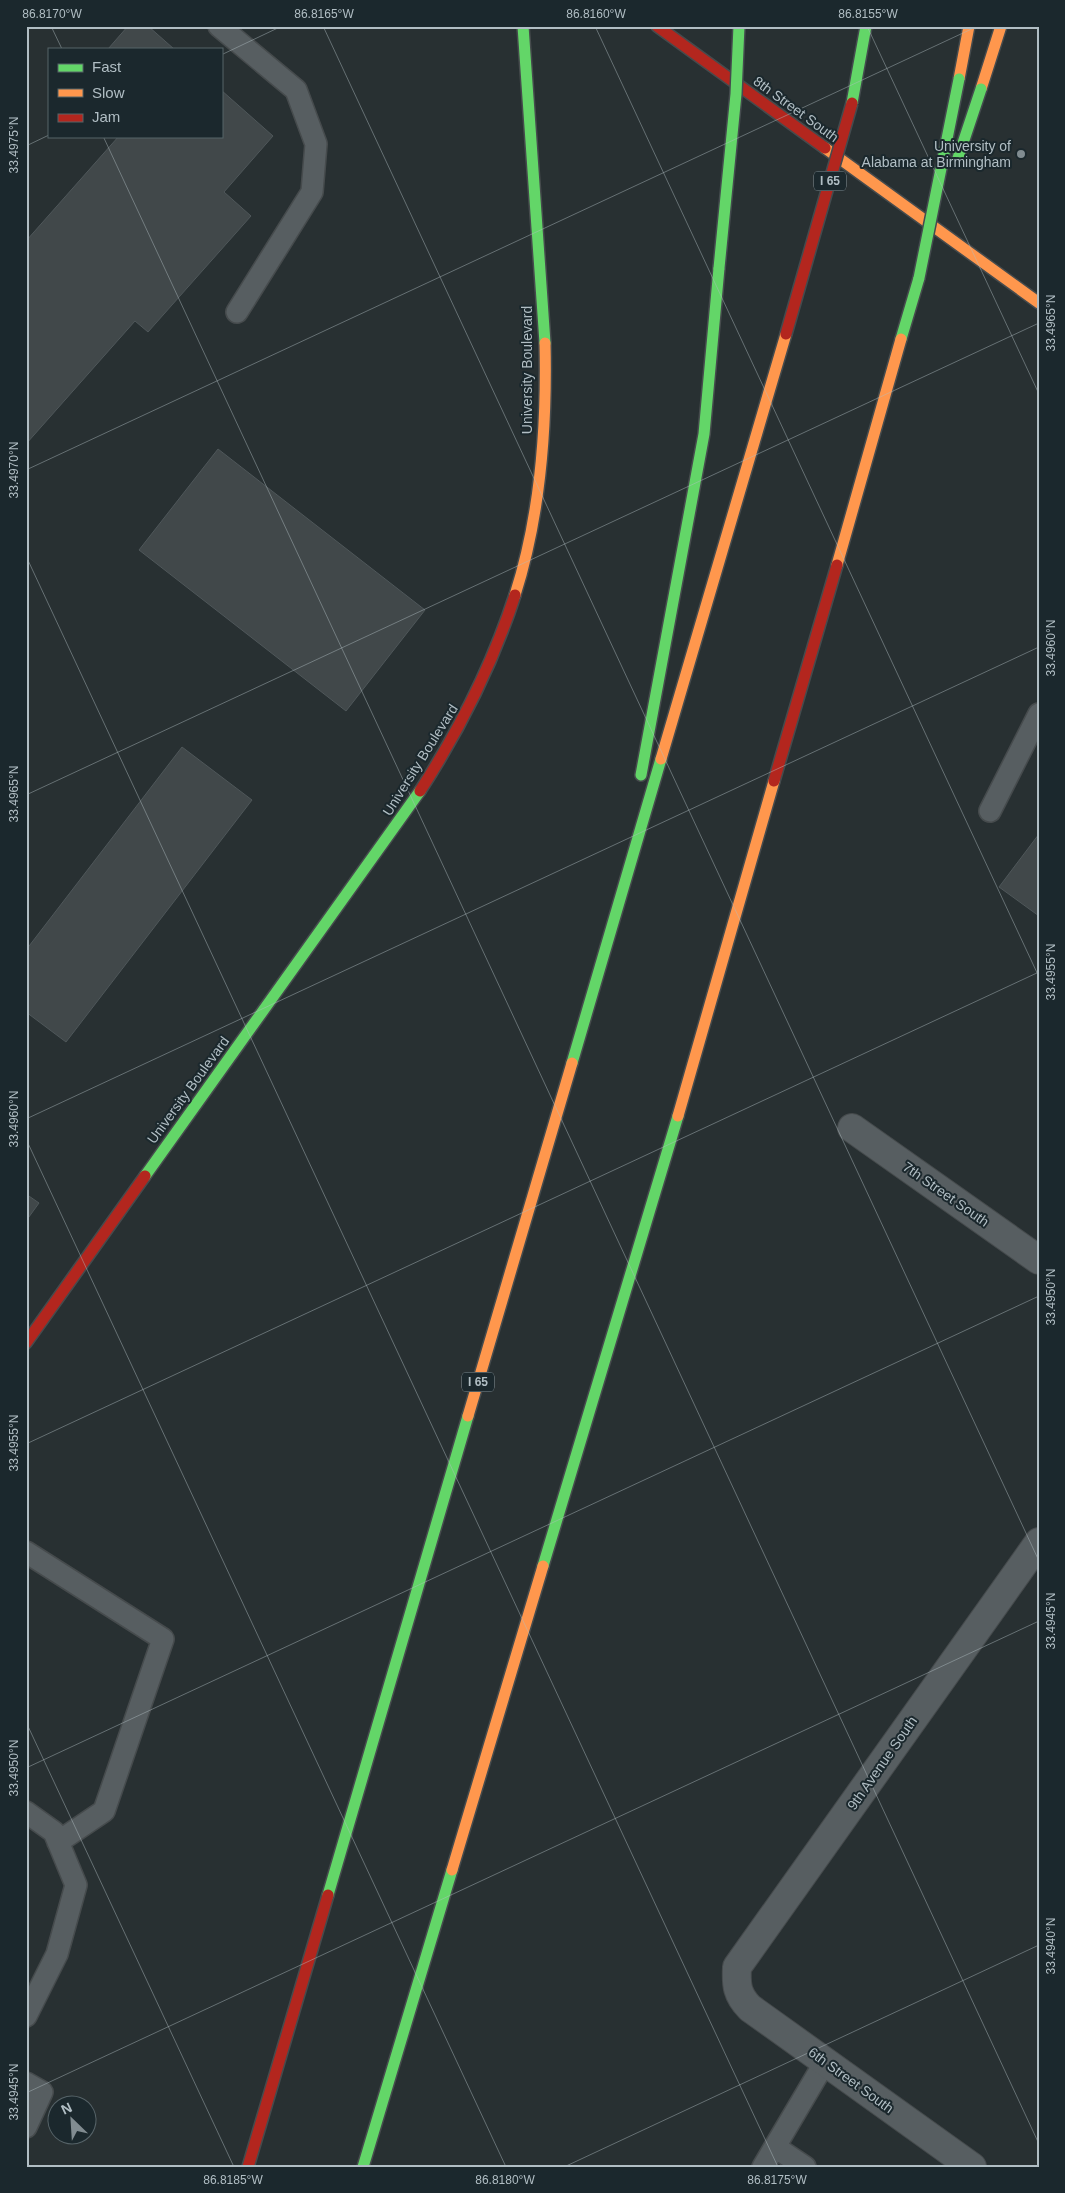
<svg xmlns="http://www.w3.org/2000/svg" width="1065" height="2193" viewBox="0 0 1065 2193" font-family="Helvetica,sans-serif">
  <rect width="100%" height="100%" fill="#283032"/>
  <path fill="#41484a" stroke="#4f575a" d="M128,26H148L174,49H108Z
    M221,90L273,136L224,192L251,216L148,332L135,321L26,444V241L119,136H221Z
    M218,449L425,610L346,711L139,550Z
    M182,747L252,800L66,1042L26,1012V950Z
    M1039,834V916L999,887Z
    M26,1194L39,1203L26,1221Z"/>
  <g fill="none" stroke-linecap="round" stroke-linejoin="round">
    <defs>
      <path id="lane" d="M219,26L296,90L316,144L312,192L237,312
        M990,811L1039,714
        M26,1552L163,1639L104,1811L58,1842
        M26,1812L54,1832L76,1885L57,1954L26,2016
        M26,2083L42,2092L26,2127
        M775,2147L805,2167
        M763,2167L825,2062"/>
      <path id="street" d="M852,1128L1039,1260
        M972,2167L750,2008C737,1995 736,1985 737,1967L1039,1542"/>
      <path id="fast" d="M523,26L545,343
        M901,339L919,278
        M641,775L704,434L719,268
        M572,1063L661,759
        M145,1176L420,791
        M543,1566L678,1116
        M328,1895L468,1416
        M363,2167L452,1870"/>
      <path id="slow" d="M959,79L969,26
        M981,89L1001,26
        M825,148L1039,303
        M837,565L901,339
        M515,595C541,514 547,427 545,343
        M661,759L786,334
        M678,1116L774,781
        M468,1416L572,1063
        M452,1870L543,1566"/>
      <path id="jam" d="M657,26L825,148
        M774,781L837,565
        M420,791C460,729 492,666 515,595
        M26,1343L145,1176
        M248,2167L328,1895"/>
    </defs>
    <use href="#lane" stroke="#464b4d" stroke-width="24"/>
    <use href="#street" stroke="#464b4d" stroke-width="30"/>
    <use href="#fast" stroke="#464b4d" stroke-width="14"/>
    <use href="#slow" stroke="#464b4d" stroke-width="14"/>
    <use href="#jam" stroke="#464b4d" stroke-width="14"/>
    <use href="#lane" stroke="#575e61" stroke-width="21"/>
    <use href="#street" stroke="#575e61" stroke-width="28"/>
    <use href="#fast" stroke="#63d668" stroke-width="11"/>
    <use href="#slow" stroke="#ff974d" stroke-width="11"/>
    <use href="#jam" stroke="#b3261e" stroke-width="11"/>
    <defs>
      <path id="fast-bridge" d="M852,103L866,26
        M957,161L981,89
        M719,268L736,94L739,26
        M919,278L959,79"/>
      <path id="jam-bridge" d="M786,334L852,103"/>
    </defs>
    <use href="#fast-bridge" stroke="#444b4e" stroke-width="14" stroke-linecap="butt"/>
    <use href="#jam-bridge" stroke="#444b4e" stroke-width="14" stroke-linecap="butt"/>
    <use href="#fast-bridge" stroke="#63d668" stroke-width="11"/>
    <use href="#jam-bridge" stroke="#b3261e" stroke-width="11"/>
  </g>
  <path fill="none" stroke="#b1bec4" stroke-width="1" stroke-opacity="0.45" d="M51,26L62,49M323,26L1039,1561M595,26L1039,977M867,26L1039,394M221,55L282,26M103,136L1039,2144M26,146L49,135M26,470L978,26M26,556L778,2167M26,795L1039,323M26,1119L1039,647M26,1139L506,2167M26,1444L1039,972M26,1722L234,2167M26,1768L1039,1296M26,2093L1039,1621M564,2167L1039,1945"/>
  <circle fill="#818c91" stroke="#1b282d" stroke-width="2" cx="1021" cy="154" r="5"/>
  <g text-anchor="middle" stroke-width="4" stroke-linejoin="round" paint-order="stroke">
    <g fill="#1b282d" stroke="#849197" stroke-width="1">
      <rect x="814" y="171.5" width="32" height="19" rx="4"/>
      <rect x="462" y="1372.5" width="32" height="19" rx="4"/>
    </g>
    <g font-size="12" font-weight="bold" fill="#b1bec4">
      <text x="830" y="185">I 65</text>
      <text x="478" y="1386">I 65</text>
    </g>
    <g font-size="14" fill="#b1bec4" stroke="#1b282d">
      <text transform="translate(796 109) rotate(36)" y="5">8th Street South</text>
      <text transform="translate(527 370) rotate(-90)" y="5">University Boulevard</text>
      <text transform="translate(420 760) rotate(-58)" y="5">University Boulevard</text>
      <text transform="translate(188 1090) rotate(-54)" y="5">University Boulevard</text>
      <text transform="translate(946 1194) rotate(35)" y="5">7th Street South</text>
      <text transform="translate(882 1763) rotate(-55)" y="5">9th Avenue South</text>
      <text transform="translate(851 2080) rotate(36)" y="5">6th Street South</text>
    </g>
    <g font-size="14" fill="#b1bec4" stroke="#1b282d" text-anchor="end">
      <text x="1011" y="151">University of<tspan x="1011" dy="16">Alabama at Birmingham</tspan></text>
    </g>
  </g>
  <rect width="1065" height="2193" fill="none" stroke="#1b282d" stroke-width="55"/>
  <rect x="48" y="48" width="175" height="90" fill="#1b282d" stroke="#576469"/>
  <rect x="58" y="64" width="25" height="8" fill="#63d668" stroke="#576469"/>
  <text x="92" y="72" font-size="15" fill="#b1bec4">Fast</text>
  <rect x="58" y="89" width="25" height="8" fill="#ff974d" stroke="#576469"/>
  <text x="92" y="98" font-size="15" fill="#b1bec4">Slow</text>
  <rect x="58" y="114" width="25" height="8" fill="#b3261e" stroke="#576469"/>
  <text x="92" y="122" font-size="15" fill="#b1bec4">Jam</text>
  <g transform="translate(72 2120) rotate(335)"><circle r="24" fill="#1b282d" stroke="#576469"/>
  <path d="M0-4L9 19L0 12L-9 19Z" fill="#818c91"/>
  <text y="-8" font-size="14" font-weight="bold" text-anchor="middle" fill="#b1bec4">N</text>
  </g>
  <rect x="28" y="28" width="1010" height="2138" fill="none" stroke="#b1bec4" stroke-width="2"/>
  <g font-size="12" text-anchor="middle" fill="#b1bec4">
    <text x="52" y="18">86.8170°W</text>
    <text x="324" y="18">86.8165°W</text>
    <text x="596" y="18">86.8160°W</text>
    <text x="868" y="18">86.8155°W</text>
    <text transform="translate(14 145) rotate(-90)" y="4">33.4975°N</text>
    <text transform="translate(1051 323) rotate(-90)" y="4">33.4965°N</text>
    <text transform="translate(14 470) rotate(-90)" y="4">33.4970°N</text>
    <text transform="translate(1051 648) rotate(-90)" y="4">33.4960°N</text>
    <text transform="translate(14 794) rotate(-90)" y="4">33.4965°N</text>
    <text transform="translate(1051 972) rotate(-90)" y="4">33.4955°N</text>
    <text transform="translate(14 1119) rotate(-90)" y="4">33.4960°N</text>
    <text transform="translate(1051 1297) rotate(-90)" y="4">33.4950°N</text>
    <text transform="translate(14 1443) rotate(-90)" y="4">33.4955°N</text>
    <text transform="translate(1051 1621) rotate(-90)" y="4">33.4945°N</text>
    <text transform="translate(14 1768) rotate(-90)" y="4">33.4950°N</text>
    <text transform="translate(1051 1946) rotate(-90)" y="4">33.4940°N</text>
    <text transform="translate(14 2092) rotate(-90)" y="4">33.4945°N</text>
    <text x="233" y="2184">86.8185°W</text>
    <text x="505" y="2184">86.8180°W</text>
    <text x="777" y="2184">86.8175°W</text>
  </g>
</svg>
